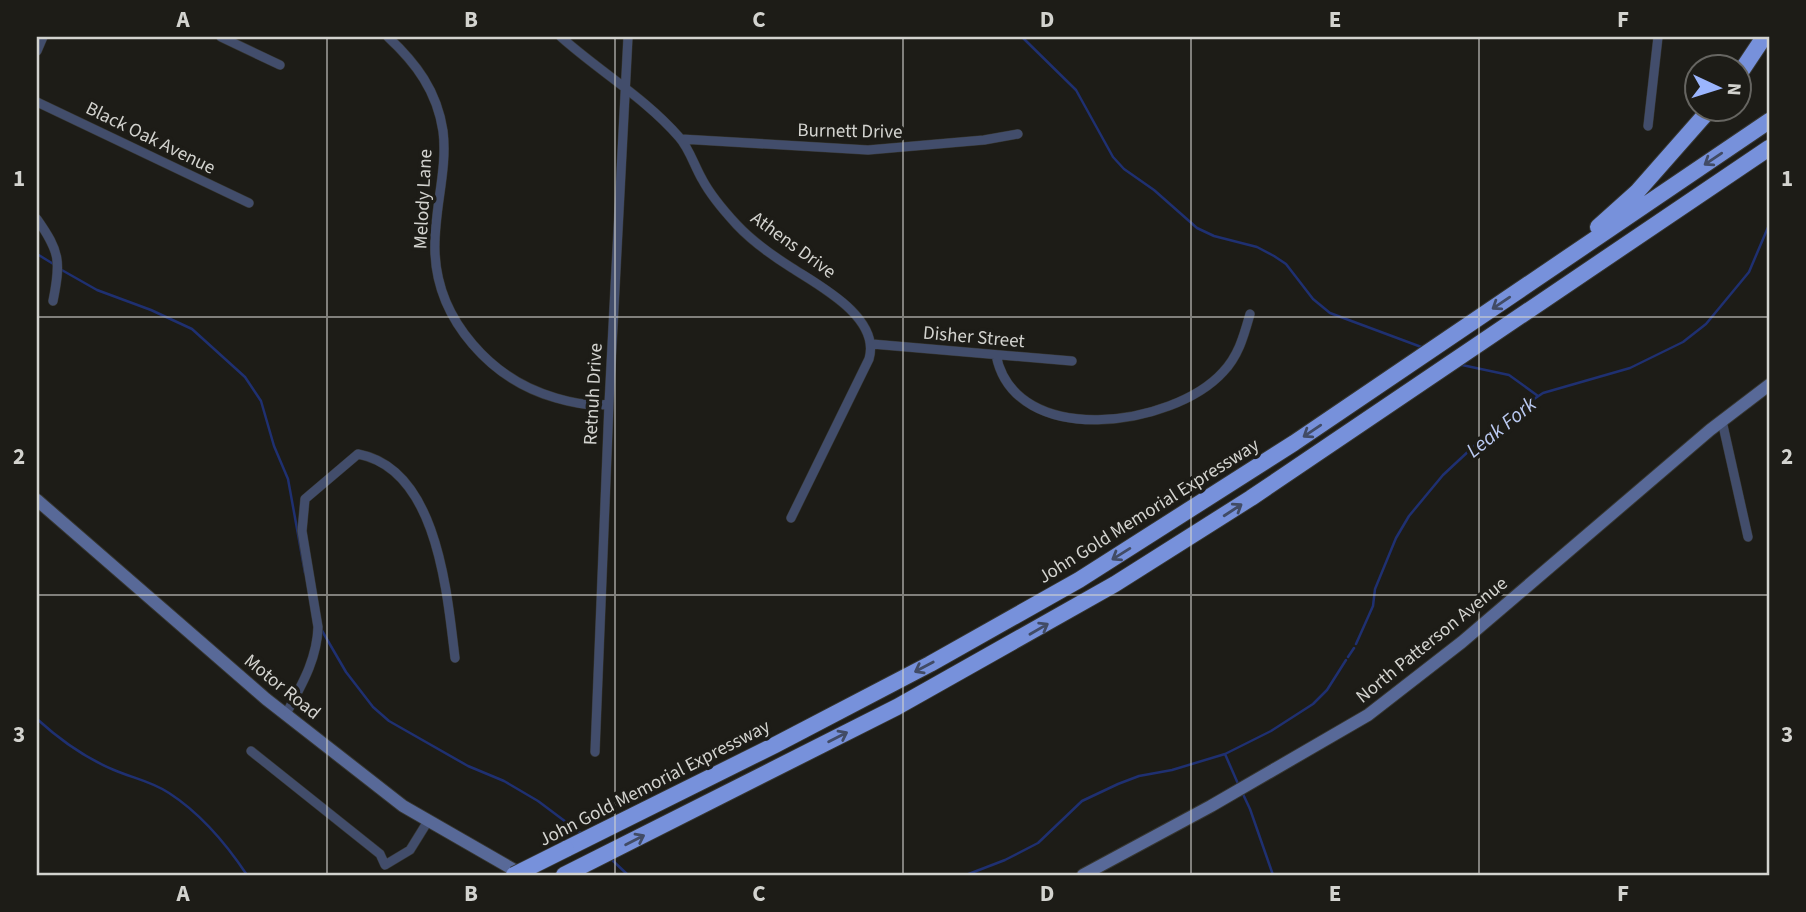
<svg xmlns="http://www.w3.org/2000/svg" width="1806" height="912" viewBox="0 0 1806 912" font-family="'Source Sans 3',sans-serif">
  <rect width="100%" height="100%" fill="#1d1c17"/>
  <g fill="none" stroke-linecap="round" stroke-linejoin="round">
    <path stroke="#1f3071" stroke-width="2.5" d="M1022,37L1076,90L1113,157L1124,169L1154,190L1197,228L1214,236L1257,247L1274,256L1286,264L1313,299L1330,313L1424,348
      M37,254L55,265
      M60,269L97,290L151,310L192,329L245,377L261,401L274,446L288,479L305,573
      M1462,365L1509,375L1538,396
      M321,629L346,672L373,707L389,721L468,766L504,781L538,801L582,834
      M1356,644L1373,606L1375,589L1396,538L1409,516L1443,475L1501,421L1543,393L1630,368L1683,342L1706,324L1749,272L1769,225
      M1348,657L1354,648
      M37,719C60,740 85,758 114,770C132,778 151,781 169,793C200,813 227,845 247,875
      M1225,754L1239,786
      M1242,792L1250,809L1273,875
      M611,859L628,875
      M966,875L1005,860L1038,843L1082,801L1118,784L1139,776L1172,770L1225,754L1271,731L1313,704L1327,690L1346,660"/>
    <defs>
      <path id="street" d="M221,37L280,65
        M388,37C416,63 437,91 443,131C448,171 433,212 435,253C438,321 492,380 556,398C573,403 591,407 609,404
        M561,37C599,71 645,98 679,137C689,148 694,165 702,179C711,196 724,211 737,225C753,242 773,256 792,268C820,286 881,318 869,359L791,518
        M37,51L43,37
        M37,102L249,203
        M1648,126L1658,37
        M681,139L868,150L984,140L1018,134
        M37,219C60,252 61,261 53,301
        M872,344L1072,361
        M996,355C1015,450 1173,427 1223,372C1239,355 1244,335 1250,314
        M1722,421L1748,537
        M286,714C301,686 317,660 318,627L302,531L305,499L358,454C438,469 447,594 455,658
        M251,751L380,854L385,865L410,850L428,821
        M595,752L609,404L628,37"/>
      <path id="secondary" d="M37,500L266,699L403,806L523,875
        M1083,875L1211,806L1368,715L1462,642L1710,430L1769,385"/>
      <path id="highway" d="M1740,73L1764,37
        M1598,227L1637,192L1711,108
        M566,849L775,745L930,664L1079,580L1294,443L1769,121
        M564,875L897,707L1115,584L1251,498L1769,148"/>
    </defs>
    <use href="#street" stroke="#363631" stroke-width="10"/>
    <use href="#secondary" stroke="#363631" stroke-width="14"/>
    <use href="#highway" stroke="#363631" stroke-width="18"/>
    <use href="#street" stroke="#424d6b" stroke-width="9"/>
    <use href="#secondary" stroke="#586998" stroke-width="12"/>
    <use href="#highway" stroke="#7791db" stroke-width="16"/>
    <defs>
      <path id="highway-bridge" d="M514,875L566,849"/>
    </defs>
    <use href="#highway-bridge" stroke="#363631" stroke-width="18" stroke-linecap="butt"/>
    <use href="#highway-bridge" stroke="#7791db" stroke-width="16"/>
  </g>
  <defs><path id="oneway-shaft" d="M-6 0H5M1.5-3L5.5 0L1.5 3" fill="none" stroke-width="1.6" stroke-linecap="round" stroke-linejoin="round" transform="scale(1.75)"/></defs>
  <g stroke="#414b65">
    <use href="#oneway-shaft" transform="translate(1713 159) rotate(146)"/>
    <use href="#oneway-shaft" transform="translate(1501 303) rotate(146)"/>
    <use href="#oneway-shaft" transform="translate(1312 431) rotate(146)"/>
    <use href="#oneway-shaft" transform="translate(1233 510) rotate(-33)"/>
    <use href="#oneway-shaft" transform="translate(1121 554) rotate(148)"/>
    <use href="#oneway-shaft" transform="translate(1039 629) rotate(-30)"/>
    <use href="#oneway-shaft" transform="translate(924 667) rotate(152)"/>
    <use href="#oneway-shaft" transform="translate(838 737) rotate(-27)"/>
    <use href="#oneway-shaft" transform="translate(635 840) rotate(-27)"/>
  </g>
  <path fill="none" stroke="#d3d3cf" stroke-width="2" stroke-opacity="0.55" d="M327,37V875M615,37V875M903,37V875M1191,37V875M1479,37V875M37,317H1769M37,595H1769"/>
  <g text-anchor="middle" stroke-width="7" stroke-linejoin="round" paint-order="stroke">
    <g font-size="19" fill="#d3d3cf" stroke="#1d1c17">
      <text transform="translate(850 130) rotate(1)" y="7">Burnett Drive</text>
      <text transform="translate(151 137) rotate(26)" y="7">Black Oak Avenue</text>
      <text transform="translate(422 199) rotate(-87)" y="7">Melody Lane</text>
      <text transform="translate(794 244) rotate(36)" y="7">Athens Drive</text>
      <text transform="translate(974 336) rotate(5)" y="7">Disher Street</text>
      <text transform="translate(592 394) rotate(-87)" y="7">Retnuh Drive</text>
      <text transform="translate(1148 510) rotate(-32)" y="7">John Gold Memorial Expressway</text>
      <text transform="translate(1431 639) rotate(-39)" y="7">North Patterson Avenue</text>
      <text transform="translate(283 686) rotate(39)" y="7">Motor Road</text>
      <text transform="translate(654 782) rotate(-27)" y="7">John Gold Memorial Expressway</text>
    </g>
    <g font-size="21" font-style="italic" fill="#bac9f1" stroke="#1d1c17">
      <text transform="translate(1501 427) rotate(-39)" y="7">Leak Fork</text>
    </g>
  </g>
  <rect width="1806" height="912" fill="none" stroke="#1d1c17" stroke-width="77"/>
  <g transform="translate(1718 88) rotate(94)"><circle r="33" fill="#1d1c17" stroke="#666561" stroke-width="2"/>
  <path d="M0-5L12 26L0 18L-12 26Z" fill="#9bb5fd"/>
  <text y="-10" font-size="19" font-weight="bold" text-anchor="middle" fill="#d3d3cf">N</text>
  </g>
  <rect x="38" y="38" width="1730" height="836" fill="none" stroke="#d3d3cf" stroke-width="2.5"/>
  <g font-size="23" text-anchor="middle" font-weight="bold" fill="#d3d3cf">
    <text x="183" y="27">A</text>
    <text x="471" y="27">B</text>
    <text x="759" y="27">C</text>
    <text x="1047" y="27">D</text>
    <text x="1335" y="27">E</text>
    <text x="1623" y="27">F</text>
    <text x="19" y="186">1</text>
    <text x="1787" y="186">1</text>
    <text x="19" y="464">2</text>
    <text x="1787" y="464">2</text>
    <text x="19" y="742">3</text>
    <text x="1787" y="742">3</text>
    <text x="183" y="901">A</text>
    <text x="471" y="901">B</text>
    <text x="759" y="901">C</text>
    <text x="1047" y="901">D</text>
    <text x="1335" y="901">E</text>
    <text x="1623" y="901">F</text>
  </g>
</svg>
